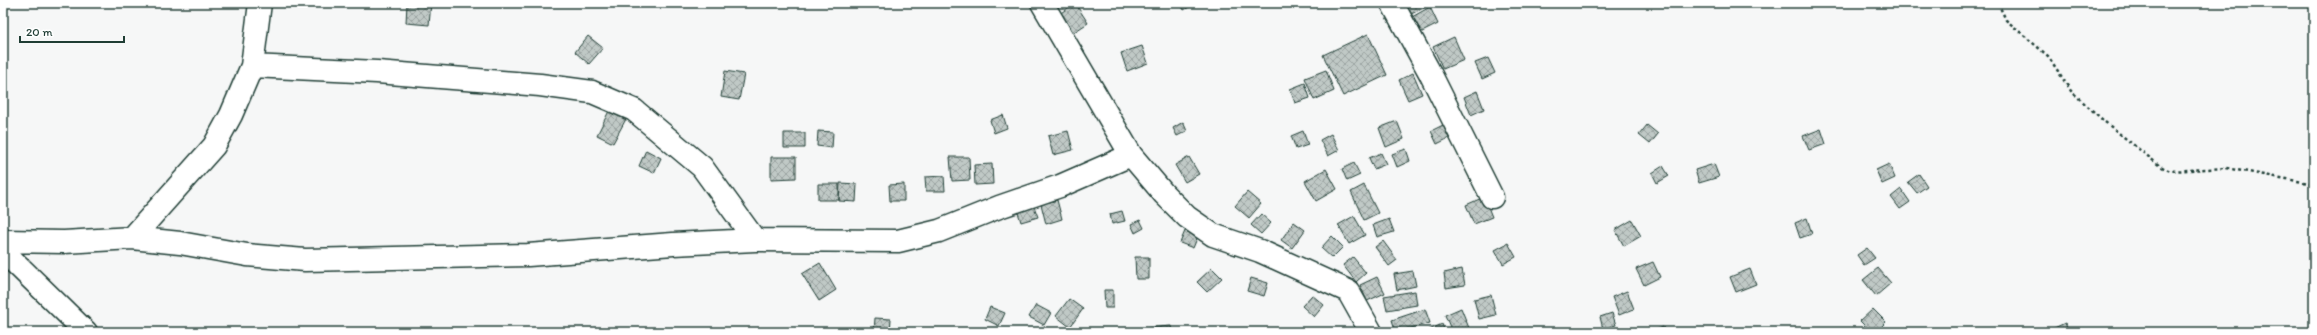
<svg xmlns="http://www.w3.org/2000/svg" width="2317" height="335" viewBox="0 0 2317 335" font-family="Itim,sans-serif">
  <defs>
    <pattern id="building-cross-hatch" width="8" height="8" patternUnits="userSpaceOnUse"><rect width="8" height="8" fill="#c0c9c6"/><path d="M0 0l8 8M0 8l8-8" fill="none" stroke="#9ba4a2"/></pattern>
  </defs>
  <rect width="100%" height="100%" fill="#f6f7f7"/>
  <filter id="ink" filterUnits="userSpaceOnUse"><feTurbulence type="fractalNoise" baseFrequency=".025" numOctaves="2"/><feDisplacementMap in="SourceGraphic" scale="8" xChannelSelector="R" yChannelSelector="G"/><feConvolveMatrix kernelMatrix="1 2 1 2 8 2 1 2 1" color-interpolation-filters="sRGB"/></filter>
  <g filter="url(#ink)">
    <path fill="url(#building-cross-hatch)" stroke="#1f3d34" d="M407,3H431L429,25L406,23Z
      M1075,3L1088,23L1071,34L1058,15Z
      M1180,3H1196L1184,10Z
      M1403,3H1429L1430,5L1409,15Z
      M1430,7L1438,24L1420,33L1412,17Z
      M1368,34L1387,75L1343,96L1323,55Z
      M588,36L603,48L589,64L575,52Z
      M1454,37L1464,60L1443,69L1433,47Z
      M1142,46L1148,63L1127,71L1121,53Z
      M1488,58L1495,73L1482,79L1475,63Z
      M1326,70L1334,91L1314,100L1305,78Z
      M725,71L744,74L739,100L721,97Z
      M1413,73L1422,94L1408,100L1399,80Z
      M1305,83L1310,98L1295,103L1290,89Z
      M1477,91L1484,109L1471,115L1464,97Z
      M609,111L626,119L613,143L597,135Z
      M1003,115L1007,128L994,133L990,120Z
      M1397,121L1404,139L1386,147L1379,128Z
      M1183,122L1187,131L1177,136L1173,128Z
      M1443,125L1449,138L1437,144L1431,131Z
      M1647,125L1658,134L1650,144L1639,135Z
      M1821,129L1826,144L1809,150L1803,136Z
      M818,131L833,132L832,148L817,146Z
      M1068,131L1073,150L1053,155L1048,136Z
      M1303,131L1308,145L1296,149L1291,136Z
      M784,133H805V148H784Z
      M1331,134L1339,150L1328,156L1320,140Z
      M1406,149L1410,161L1397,167L1392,154Z
      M646,150L661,158L654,173L639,166Z
      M1381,153L1386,164L1374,169L1369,158Z
      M771,157H796V178L771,179Z
      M950,157H969L970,180L952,181Z
      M1189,157L1199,174L1185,182L1175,165Z
      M1354,163L1360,175L1347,181L1342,169Z
      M992,164L993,184L975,185L974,165Z
      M1714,164L1719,177L1699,183L1695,170Z
      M1889,164L1895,178L1882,184L1876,170Z
      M1663,166L1669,176L1657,183L1652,173Z
      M1326,169L1337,189L1316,201L1305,181Z
      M1919,174L1927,186L1917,193L1908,182Z
      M944,176L945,191H926L925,177Z
      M840,183L857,184L856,202L839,201Z
      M818,184H839V200H818Z
      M904,184V201H890L889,185Z
      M1364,185L1378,213L1364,220L1351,192Z
      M1901,189L1910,202L1900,209L1891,197Z
      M1247,192L1261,204L1249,218L1235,206Z
      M1484,197L1492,217L1474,224L1466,205Z
      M1057,200L1062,219L1046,224L1041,204Z
      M1032,201L1038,217L1021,222L1016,206Z
      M1122,211L1125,221L1112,224L1110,214Z
      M1261,214L1271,223L1261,234L1251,225Z
      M1354,216L1365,235L1349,244L1338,225Z
      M1807,218L1812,234L1800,238L1795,223Z
      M1389,219L1394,232L1377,237L1373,225Z
      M1140,220L1144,228L1135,233L1131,224Z
      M1632,220L1641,236L1624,246L1615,230Z
      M1294,222L1305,230L1292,248L1281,240Z
      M1185,231L1198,236L1193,248L1180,243Z
      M1332,236L1343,247L1332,258L1321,248Z
      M1383,241L1397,260L1389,266L1375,247Z
      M1508,243L1516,257L1503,264L1495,250Z
      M1867,248L1875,258L1864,265L1857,255Z
      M1135,257H1149V279H1136Z
      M1353,257L1366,273L1356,282L1343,265Z
      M1653,262L1660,277L1644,285L1636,269Z
      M820,263L836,290L819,301L802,274Z
      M1212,268L1222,278L1207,292L1197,282Z
      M1878,268L1891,283L1876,296L1863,280Z
      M1462,269L1465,285L1446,288L1444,273Z
      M1750,269L1756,284L1736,292L1730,277Z
      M1413,271L1416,286L1397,290L1394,274Z
      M1377,277L1385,293L1367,301L1360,285Z
      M1251,278L1268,283L1264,296L1247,291Z
      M1104,290H1113V308H1105Z
      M1415,291L1417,305L1387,310L1384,296Z
      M1627,291L1634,309L1619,315L1612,297Z
      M1312,295L1324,305L1314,317L1302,306Z
      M1491,295L1496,315L1479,319L1474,299Z
      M1069,299L1083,309L1070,327L1056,316Z
      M1036,305L1051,313L1044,325L1029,317Z
      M990,307L1005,313L999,326L985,319Z
      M1461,308L1469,328L1452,332L1445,315Z
      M1425,309L1430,323L1396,332L1392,320Z
      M1873,309L1886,322L1876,332H1871L1860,321Z
      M1612,313L1616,325L1603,329L1600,317Z
      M875,318L891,319L890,332H874Z
      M2065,323L2069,332H2051L2050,330Z
      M1442,324L1445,332H1430L1429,330Z
      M1171,326L1172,332H1149L1148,328Z
      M1663,327L1665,332H1653V331Z"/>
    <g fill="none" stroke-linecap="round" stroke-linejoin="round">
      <defs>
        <path id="street" d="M1042,3L1131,155L1164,194L1187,217L1213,235L1260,251L1348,291L1371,332
          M1392,3L1430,73L1492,197
          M252,66L377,72L540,85L592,92L634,110L702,167L755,240
          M132,238L214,146L231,115L252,66L260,3
          M3,241L64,242L132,238L180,243L247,255L305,260L528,255L673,244L755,240L898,241L939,231L999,207L1060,186L1131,155
          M3,251L86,332"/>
      </defs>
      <use href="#street" stroke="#1f3d34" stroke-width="25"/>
      <path stroke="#1f3d34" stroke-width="2.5" stroke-dasharray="3 3" stroke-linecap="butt" d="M1998,3L2006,20L2048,56L2071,91L2105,122L2160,166L2170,171L2226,168L2314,184"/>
      <use href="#street" stroke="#fff" stroke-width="22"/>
    </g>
  </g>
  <rect width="2317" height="335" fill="none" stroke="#fff" stroke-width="16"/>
  <rect x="8" y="8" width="2301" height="319" fill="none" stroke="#1f3d34" stroke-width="1.5" filter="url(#ink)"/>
  <path d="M20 36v6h104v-6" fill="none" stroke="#1f3d34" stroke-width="2"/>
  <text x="26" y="36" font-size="12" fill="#1f3d34" stroke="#ffffff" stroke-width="3" paint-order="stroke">20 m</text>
</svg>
